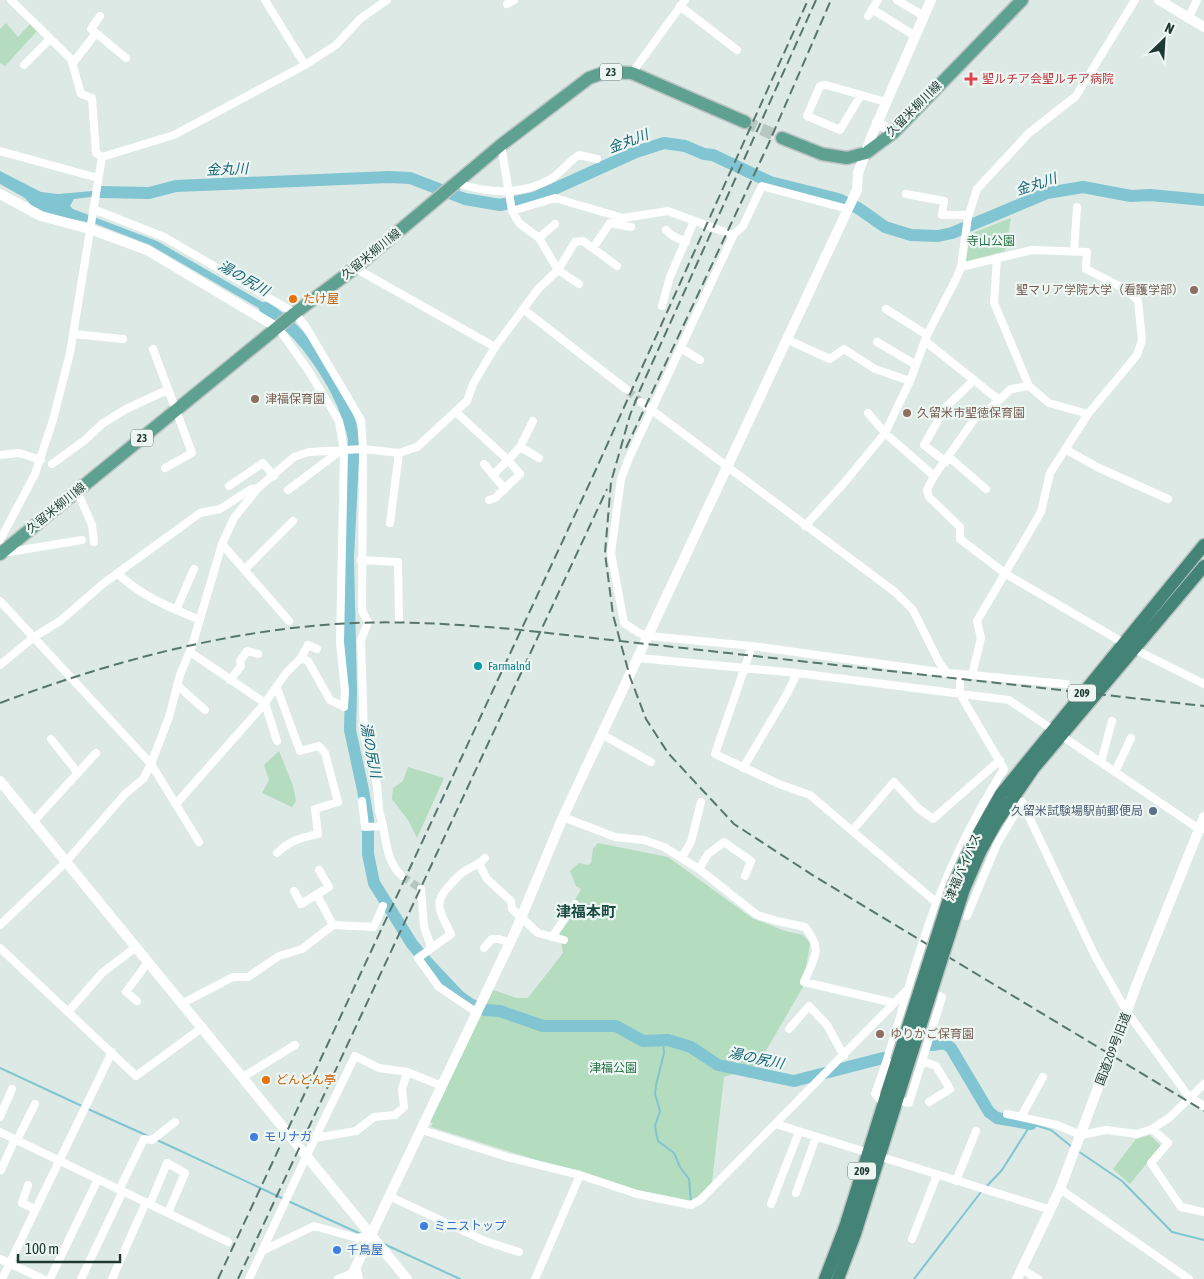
<svg xmlns="http://www.w3.org/2000/svg" width="1204" height="1279" viewBox="0 0 1204 1279" font-family="'Asap Condensed','Noto Sans JP',sans-serif">
  <rect width="100%" height="100%" fill="#dce9e4"/>
  <path fill="#b4dcbf" d="M6,23L18,37L30,24L37,31L5,66L0,63V29Z
    M1011,218L1005,251L964,262L970,234Z
    M279,751L293,786L296,801L292,807L262,793L269,780L264,765Z
    M408,767L444,778L417,838L408,820L392,799L393,788L403,781Z
    M598,843L668,857L752,918L785,931L803,935L810,943L803,987L757,1066L724,1077L711,1191L693,1202L639,1192L431,1127L433,1123L429,1122L493,990L517,998H528L563,953L559,929L581,889L576,886L570,871L579,863L588,865L591,863L593,849Z
    M1150,1135L1161,1146L1130,1184L1113,1169L1136,1139Z"/>
  <path fill="#81c4d2" d="M0,171L41,192L58,194L116,189L117,194L74,199L70,206L73,209L157,241L281,313L276,318L150,245L96,224L53,215L34,208L25,198L0,184Z"/>
  <g fill="none" stroke-linecap="round" stroke-linejoin="round">
    <path stroke="#81c4d2" stroke-width="2" d="M663,1040L664,1053L656,1085L655,1094L660,1111L655,1126L656,1132L658,1141L674,1153L680,1167L689,1179L691,1203
      M0,1068L84,1107
      M88,1109L148,1136
      M157,1140L284,1199
      M1078,1151L1122,1181L1172,1232L1204,1240
      M986,1187L1002,1170L1031,1124L1051,1130L1072,1147
      M288,1201L361,1234
      M384,1244L460,1279
      M914,1279L981,1192"/>
    <path stroke="#81c4d2" stroke-width="12" d="M100,192L149,193L176,186L389,177L410,178L465,199L500,205L534,198L636,152L664,143L685,146L704,154L713,155L770,182L838,199L858,208L885,227L911,235L938,236L952,233L1047,193L1083,187L1131,196L1150,195L1204,200
      M265,308C306,331 345,394 354,439L348,558L351,691L350,730L363,790L368,820V854L374,883L412,944L426,961L460,997L470,1004L485,1010L500,1011L543,1026H616L643,1041L668,1040L691,1047L718,1065L794,1081L883,1058
      M932,1045L945,1043L951,1048L989,1112L997,1118L1031,1124"/>
    <path stroke="#b6c6c0" stroke-width="8" stroke-dasharray="8 4" stroke-linecap="butt" d="M627,390L641,402
      M402,876L421,889"/>
    <path stroke="#b6c6c0" stroke-width="12" stroke-dasharray="12 6" stroke-linecap="butt" d="M745,122L782,138"/>
    <defs>
      <path id="primary" d="M782,138L822,154L847,158L866,153L893,133L1022,0
        M0,554L295,313L355,268L501,145L589,78L606,72L632,73L745,122"/>
      <path id="trunk" d="M971,847L1001,794L1204,545
        M980,852L996,823L1033,769L1204,566
        M825,1279L845,1227L897,1061
        M838,1279L855,1234L908,1065"/>
    </defs>
    <use href="#primary" stroke="#bcc4c2" stroke-width="15"/>
    <use href="#trunk" stroke="#bcc4c2" stroke-width="15"/>
    <path stroke="#fff" stroke-width="8" d="M11,0L71,59L81,94L92,98L96,153L102,157L174,135L305,65L336,45L360,19L387,0
      M265,0L305,65
      M897,0L924,16
      M507,4L514,0
      M680,6L737,50
      M872,9L915,36
      M868,16L878,0
      M1188,19L1197,0
      M96,33L91,29L100,16
      M73,63L96,33L126,58
      M24,65L50,39
      M632,73L685,0
      M861,95L840,130L807,116L820,86L826,85L886,102
      M0,151L98,178
      M456,183C488,193 518,196 549,180C560,174 568,162 579,155L597,159
      M906,194L944,201L942,215H968
      M93,209L164,237L295,313L306,327L361,420L363,449L362,611L368,622L361,640L364,734L377,785L379,810L383,826
      M848,209L762,186L743,226L734,234L629,458L621,479L611,553L624,623L639,633L649,636L752,646L947,673
      M512,211L555,198L623,218L668,211L733,235
      M666,230L673,236L686,242
      M539,238L555,224
      M593,248L610,223L631,227
      M1074,251L1077,207
      M997,258L994,303L1029,386L1049,403L1088,414
      M355,268L495,347
      M579,284L558,270L575,242L583,241L617,266
      M662,306L670,277L694,221
      M523,309L627,390
      M886,309L927,335
      M278,328L308,370L339,421L344,451L340,642L345,691L344,707L330,700L308,661L301,658
      M73,334L123,339
      M788,340L830,359L844,349L875,369L910,381
      M925,341L999,400
      M877,342L916,365
      M681,348L700,360
      M153,349L192,453L165,468
      M1029,386L1011,389L989,409L976,417L934,476L927,490L929,497L960,527V539L1006,574L1134,649L1204,684
      M641,402L895,592L913,610L939,662L947,673L972,675L981,638L977,621L1041,512L1050,473L1088,414L1137,355L1142,340L1138,301L1127,290L1086,269L1087,252L1032,250L961,267
      M456,412L508,460L520,447L533,421
      M868,413L885,433L934,476
      M520,447L539,458
      M1065,449L1097,467L1168,499
      M0,455L19,453L41,460
      M949,457L986,489
      M946,462L924,445L945,408L974,380
      M52,464L85,440L102,424L126,409L167,390
      M484,464L493,475L508,460L520,474L495,498L489,500
      M493,475L505,489
      M229,486L263,463L274,476
      M288,490L340,451
      M77,491L92,525L94,542
      M390,523L399,453
      M805,526L844,483L885,433L910,381L927,335L956,279L961,267L968,217L977,189L1029,133L1076,96L1135,0
      M0,540L35,474L53,420L70,353L102,157
      M222,544L289,621
      M3,553L82,540
      M361,560L398,562L399,619
      M245,569L293,521
      M117,573C141,596 169,607 200,620
      M0,601L151,764L199,842
      M176,610L194,569
      M752,646L715,754L779,784L810,795L937,903L967,916L997,844L1022,802
      M190,652L265,703L277,741
      M639,658L797,673L1009,700L1199,829H1202
      M0,665L34,637L60,621L104,583L200,513L220,509L251,489L258,488
      M972,675L1066,684
      M230,680L241,666L240,661L247,651L258,654
      M177,685L205,710
      M277,688L300,751L319,746L325,753L338,802L315,809L318,834C301,838 290,840 277,853
      M603,735L651,762
      M51,739L78,773
      M1101,762L1112,721
      M743,768L787,694L797,673
      M1115,772L1131,738
      M362,801L365,827L383,826C386,843 388,864 402,876
      M1022,802L1095,956L1127,1012L1189,1097L1204,1106
      M176,804L265,703L286,673L301,658L308,645L317,649
      M563,817L615,837L644,840L664,847L699,869L757,915L777,921L805,927C824,951 814,957 804,982L894,1003
      M33,822L96,753
      M852,831L894,782L918,808L933,819L1000,760
      M682,857L691,842L701,802
      M479,864L487,879L511,901L512,909L538,933L564,940
      M699,869L708,854L724,842L751,861L745,876
      M421,889L424,926L431,947
      M294,891L301,904L329,887L319,870
      M0,925L65,863L125,794L143,779L151,764L169,717L180,675L192,646L222,544L234,518L258,488L294,457L309,452L363,449L399,453L417,447L467,401L473,384L495,347L538,289L558,270L539,238L519,223L512,211L501,145
      M333,925L374,927L383,906
      M552,937L575,904
      M0,948L136,1076L203,1027
      M484,948L492,939H499L510,943
      M137,1001L126,992L148,962
      M183,1003L233,977H248L279,956L302,949L333,925L317,895
      M68,1012L102,973L136,947
      M476,1012L439,987L418,958L451,934C441,913 431,904 450,885C455,880 459,874 465,871C472,866 479,865 485,858
      M789,1029L809,1006L827,1025L844,1056
      M922,1061L936,1066L950,1089L929,1102
      M243,1077L295,1045
      M884,1104L875,1094C894,1044 906,992 923,941C943,880 969,824 1004,769L960,694V675
      M1007,1114L1057,1125L1081,1135L1106,1130L1137,1134L1152,1129L1170,1117L1204,1084
      M0,1117L12,1089
      M1021,1117L1043,1077
      M776,1124L1051,1210
      M1152,1129L1168,1143L1151,1163L1181,1207L1204,1212
      M422,1130L507,1157L580,1175L637,1194L691,1205L700,1200L911,986L942,997L909,1103L897,1100
      M0,1132L228,1242
      M315,1138L355,1056L379,1068L407,1072L442,1086
      M17,1140L35,1104
      M1,1170L15,1139
      M956,1181L976,1131
      M28,1185L22,1203L35,1209
      M1060,1189L1189,1279
      M119,1190L144,1139L152,1140L175,1122
      M796,1193L816,1137
      M389,1196L485,1241L519,1252
      M150,1204L167,1163L185,1173L168,1213
      M771,1204L799,1132
      M912,1239L937,1175
      M262,1251L315,1138L356,1131L374,1117L395,1115L404,1107L402,1089L407,1072
      M0,1259L43,1279
      M356,1266L359,1279
      M1021,1269L1038,1279
      M2,1279L112,1052
      M50,1279L98,1179
      M81,1279L123,1191
      M112,1279L146,1202
      M249,1279L262,1251L314,1226L357,1238L370,1235
      M338,1279L353,1273
      M535,1279L580,1175"/>
    <path stroke="#fff" stroke-width="10" d="M1159,0L1204,27
      M877,122L893,133
      M0,194L41,216L90,229L147,250L278,328
      M0,781L407,1279
      M350,1279L516,930L563,817L848,209L857,190L858,173L872,135L931,0
      M1017,1279L1060,1189L1138,981L1204,817"/>
    <use href="#primary" stroke="#5fa191" stroke-width="12"/>
    <use href="#trunk" stroke="#448476" stroke-width="12"/>
    <path stroke="#58756e" stroke-width="2" stroke-dasharray="10 5" stroke-linecap="butt" d="M816,0L640,390L630,415L611,482L605,553L613,615L630,677L646,719L668,753L734,824L814,876L1204,1111
      M626,448L768,145L831,0
      M0,703C107,663 220,632 335,624C394,620 453,624 512,629L1204,706
      M218,1279L593,476L808,0
      M238,1279L607,489"/>
    <defs>
      <path id="trunk-bridge" d="M897,1061L953,886L971,847
        M908,1065L964,889L980,852"/>
    </defs>
    <use href="#trunk-bridge" stroke="#bcc4c2" stroke-width="15" stroke-linecap="butt"/>
    <use href="#trunk-bridge" stroke="#448476" stroke-width="12"/>
  </g>
  <path fill="#e0444e" stroke="#edf6f2" stroke-width="2" d="M968.5 71.5h5v5h5v5h-5v5h-5v-5h-5v-5h5z"/>
  <g fill="#8d6e63" stroke="#edf6f2" stroke-width="2">
    <circle cx="1194" cy="290" r="5"/>
    <circle cx="255" cy="399" r="5"/>
    <circle cx="907" cy="413" r="5"/>
    <circle cx="880" cy="1034" r="5"/>
  </g>
  <g fill="#e8710a" stroke="#edf6f2" stroke-width="2">
    <circle cx="293" cy="299" r="5"/>
    <circle cx="266" cy="1080" r="5"/>
  </g>
  <circle fill="#0f9aa8" stroke="#edf6f2" stroke-width="2" cx="478" cy="666" r="5"/>
  <circle fill="#5c6f8a" stroke="#edf6f2" stroke-width="2" cx="1153" cy="811" r="5"/>
  <g fill="#3f7fe0" stroke="#edf6f2" stroke-width="2">
    <circle cx="254" cy="1137" r="5"/>
    <circle cx="424" cy="1226" r="5"/>
    <circle cx="337" cy="1250" r="5"/>
  </g>
  <g text-anchor="middle" stroke-width="4.5" stroke-linejoin="round" paint-order="stroke">
    <g fill="#edf6f2" stroke="#5c726c" stroke-width="1">
      <rect x="600" y="63.5" width="22" height="17" rx="4"/>
      <rect x="131" y="429.5" width="22" height="17" rx="4"/>
      <rect x="1068" y="684.5" width="28" height="17" rx="4"/>
      <rect x="848" y="1162.5" width="28" height="17" rx="4"/>
    </g>
    <g font-size="11" font-weight="bold" fill="#1e3932">
      <text x="611" y="76">23</text>
      <text x="142" y="442">23</text>
      <text x="1082" y="697">209</text>
      <text x="862" y="1175">209</text>
    </g>
    <g font-size="12" fill="#be3a42" stroke="#edf6f2" text-anchor="start">
      <text x="982" y="83">聖ルチア会聖ルチア病院</text>
    </g>
    <g font-size="12" fill="#1e3932" stroke="#edf6f2">
      <text transform="translate(914 109) rotate(-45)" y="4">久留米柳川線</text>
      <text transform="translate(371 254) rotate(-39)" y="4">久留米柳川線</text>
      <text transform="translate(56 508) rotate(-39)" y="4">久留米柳川線</text>
      <text transform="translate(963 867) rotate(-67)" y="4">津福バイパス</text>
      <text transform="translate(1113 1049) rotate(-69)" y="4">国道209号旧道</text>
    </g>
    <g font-size="12" fill="#277145" stroke="#edf6f2">
      <text x="991" y="245">寺山公園</text>
      <text x="613" y="1072">津福公園</text>
    </g>
    <g font-size="12" fill="#785e54" stroke="#edf6f2" text-anchor="start">
      <text x="1184" y="294" text-anchor="end">聖マリア学院大学（看護学部）</text>
      <text x="265" y="403">津福保育園</text>
      <text x="917" y="417">久留米市聖徳保育園</text>
      <text x="890" y="1038">ゆりかご保育園</text>
    </g>
    <g font-size="12" fill="#c56008" stroke="#edf6f2" text-anchor="start">
      <text x="303" y="303">たけ屋</text>
      <text x="276" y="1084">どんどん亭</text>
    </g>
    <g font-size="12" fill="#0d838f" stroke="#edf6f2" text-anchor="start">
      <text x="488" y="670">Farmalnd</text>
    </g>
    <g font-size="12" fill="#4e5e75" stroke="#edf6f2" text-anchor="end">
      <text x="1143" y="815">久留米試験場駅前郵便局</text>
    </g>
    <g font-size="12" fill="#366cbe" stroke="#edf6f2" text-anchor="start">
      <text x="264" y="1141">モリナガ</text>
      <text x="434" y="1230">ミニストップ</text>
      <text x="347" y="1254">千鳥屋</text>
    </g>
    <g font-size="14" font-style="italic" fill="#176576" stroke="#edf6f2">
      <text transform="translate(628 141) rotate(-21)" y="5">金丸川</text>
      <text transform="translate(227 169) rotate(-2)" y="5">金丸川</text>
      <text transform="translate(1036 184) rotate(-18)" y="5">金丸川</text>
      <text transform="translate(244 278) rotate(30)" y="5">湯の尻川</text>
      <text transform="translate(371 750) rotate(79)" y="5">湯の尻川</text>
      <text transform="translate(756 1058) rotate(12)" y="5">湯の尻川</text>
    </g>
    <g font-size="15" font-weight="bold" fill="#1a4b40" stroke="#edf6f2">
      <text x="586" y="917">津福本町</text>
    </g>
  </g>
  <g transform="translate(1164 40) rotate(25)" stroke="#edf6f2" stroke-width="4" paint-order="stroke">
  <path d="M0-4L9 19L0 12L-9 19Z" fill="#1e3932"/>
  <text y="-8" font-size="14" font-weight="bold" text-anchor="middle" fill="#1e3932">N</text>
  </g>
  <path d="M18 1254v8h102v-8" fill="none" stroke="#1e3932" stroke-width="2.5"/>
  <text x="25" y="1254" font-size="15" fill="#1e3932" stroke="#edf6f2" stroke-width="4" paint-order="stroke">100 m</text>
</svg>
